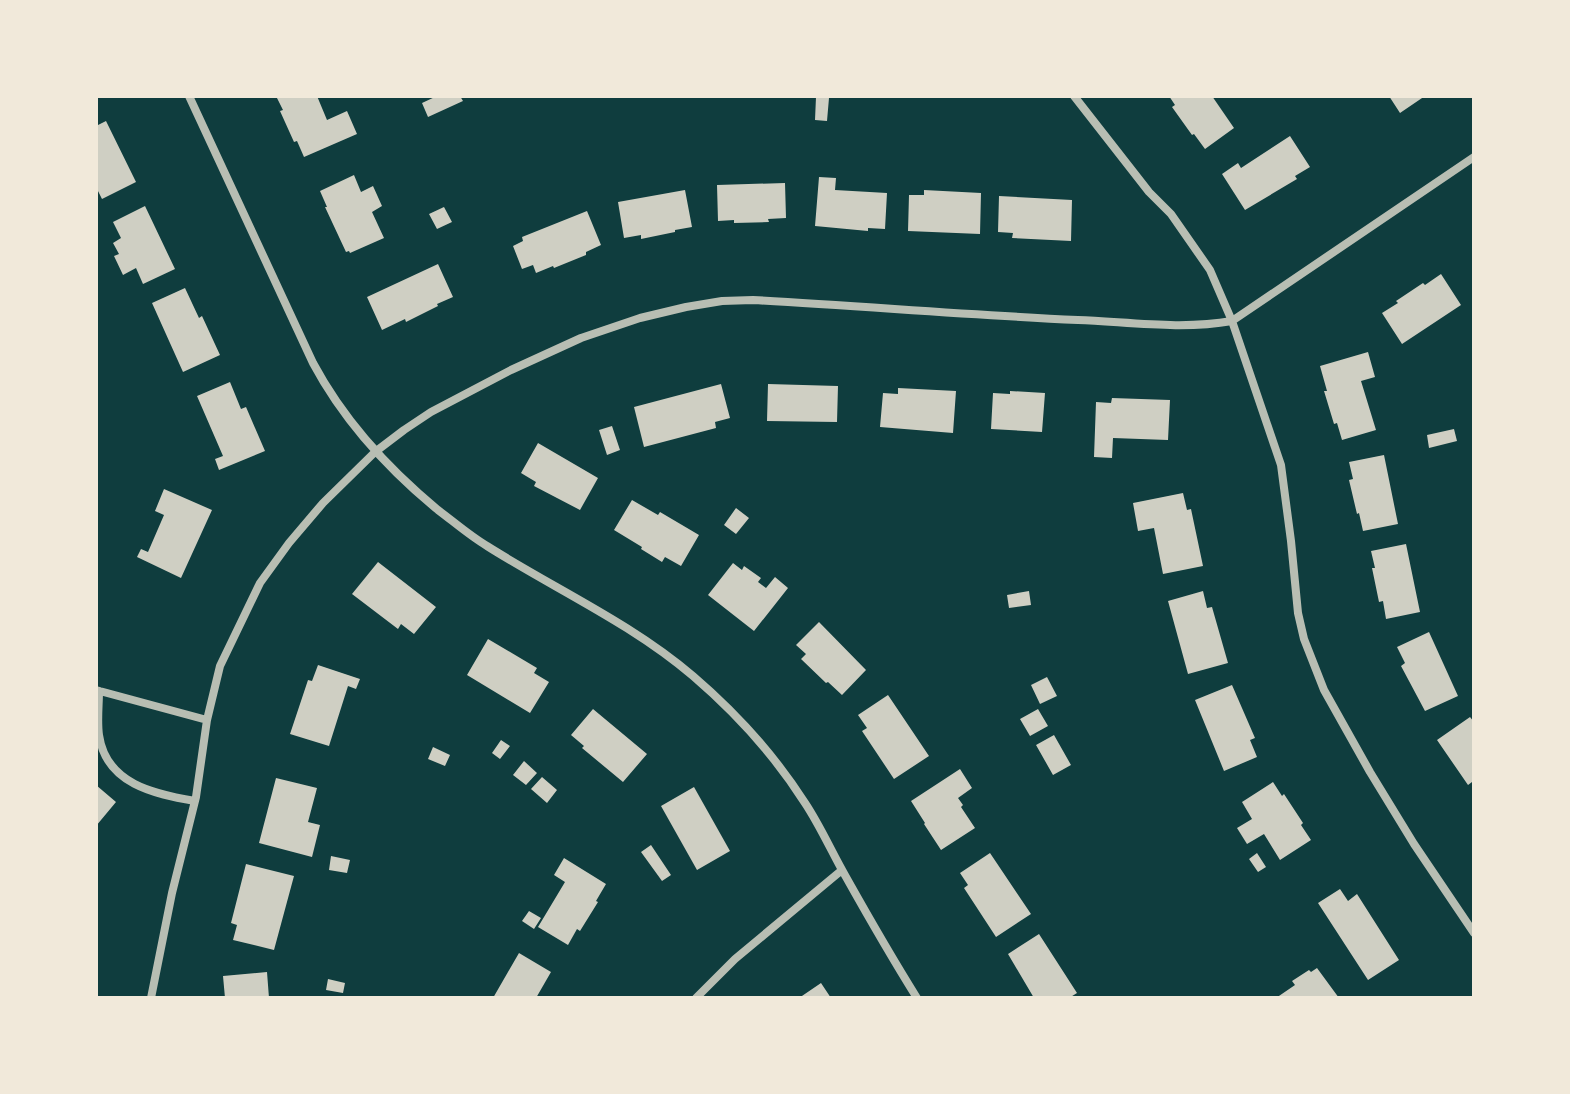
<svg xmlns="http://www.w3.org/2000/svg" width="1570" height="1094" viewBox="0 0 1570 1094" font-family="Cabin,sans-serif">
  <rect width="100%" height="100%" fill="#0f3d3e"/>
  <path fill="#cfcfc3" d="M276,96H317L327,120L347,111L357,134L304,157L297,141L294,142L280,111L283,110Z
    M437,96H460L463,101L428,117L422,103Z
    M1169,96H1212L1234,128L1205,149L1194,134L1192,135L1172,107L1175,105Z
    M1389,96H1425L1400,113Z
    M816,97L829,98L827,121L815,120Z
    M106,121L136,182L102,199L96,187V126Z
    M1290,136L1310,167L1295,176L1297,179L1245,210L1222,174L1238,163L1241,168Z
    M354,175L361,192L373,186L382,206L372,212L384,238L350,253L349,251L346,252L325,207H327L320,191Z
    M819,177L836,178L835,190L887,193L885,229L868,228V231L815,226Z
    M785,183L786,218L768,219L769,222L734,223V220L718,221L717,185Z
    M685,190L692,227L675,230V232L641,239V235L624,238L618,202Z
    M924,190L981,193L980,234L908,231L909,195H924Z
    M999,196L1072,200L1071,241L1012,238L1013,233L998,232Z
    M145,206L175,269L143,284L136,268L123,275L114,256L119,254L113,243L121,238L113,222Z
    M444,207L452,222L437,229L429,214Z
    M587,211L601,245L586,252V255L554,268L553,266L536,273L533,265L522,269L513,246L523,241L522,237Z
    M438,264L453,297L437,304L438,306L406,322L405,319L382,330L367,297Z
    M1441,274L1461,305L1402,344L1382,313L1398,303L1396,301L1423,283L1425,285Z
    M185,288L199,318L202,316L220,355L183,372L152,303Z
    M1368,352L1375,377L1361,381L1376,430L1342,440L1337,423L1334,424L1324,391H1327L1320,366Z
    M230,382L241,409L246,407L265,451L219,470L215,459L223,456L197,396Z
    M721,384L730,418L715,422L716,428L644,447L634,407Z
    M768,384L838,386L837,422L767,421Z
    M898,388L956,391L953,433L880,427L883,393L898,394Z
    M1010,391L1045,393L1042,432L991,429L993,393L1010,394Z
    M1112,398L1170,400L1168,440L1113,438L1112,458L1094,457L1096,402L1111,403Z
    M612,426L620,450L607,455L599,430Z
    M1454,429L1457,441L1429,448L1427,435Z
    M538,443L598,478L580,510L534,486L536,482L521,473Z
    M1384,455L1398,524L1363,531L1359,513L1357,514L1349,480L1353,479L1349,462Z
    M164,489L212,510L181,578L137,557L141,549L148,552L164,515L155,511Z
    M1183,493L1187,510L1191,509L1203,566L1163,574L1154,528L1138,531L1133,503Z
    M632,500L658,515L660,512L699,535L681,566L665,557L662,562L641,549L642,547L614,530Z
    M736,508L749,518L736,534L724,525Z
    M1406,544L1420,612L1386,619L1383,601L1379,602L1372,568H1375L1371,551Z
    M378,562L436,607L414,634L401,624L398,629L352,594Z
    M733,563L742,570L744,566L761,578L758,582L766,588L775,577L788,588L754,631L708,595Z
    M1029,591L1031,605L1009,608L1007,595Z
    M1203,591L1207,608L1212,607L1228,663L1188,674L1168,601Z
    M819,622L866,670L842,695L828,682L826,683L801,659L806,654L796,645Z
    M1429,632L1458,696L1425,711L1401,666L1405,663L1397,647Z
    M488,639L537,668L534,673L549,682L530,713L467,675Z
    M318,665L360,679L356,689L348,686L329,746L290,734L308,680L312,681Z
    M1047,677L1057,696L1040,704L1031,685Z
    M1232,685L1255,738L1250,740L1257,757L1224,771L1195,700Z
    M888,695L929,756L894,779L862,731L867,728L858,715Z
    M593,709L647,754L623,782L582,748L584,746L571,735Z
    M1038,709L1048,726L1030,736L1020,719Z
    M1470,717L1474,722V786L1472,782L1468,785L1437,740Z
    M1054,735L1071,765L1053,775L1036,745Z
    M501,740L510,746L500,759L492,753Z
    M433,747L450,755L445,766L428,759Z
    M524,761L537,773L526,785L513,775Z
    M960,769L972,788L958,798L963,805L961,807L975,828L941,850L924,824L925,823L911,801Z
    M542,777L557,790L547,803L531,789Z
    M276,778L317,788L308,822L320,825L312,857L259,843Z
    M1273,782L1282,796L1284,794L1303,823L1301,825L1311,840L1280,860L1264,834L1247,844L1237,828L1252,819L1242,802Z
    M96,785L116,802L96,826Z
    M694,787L730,851L697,870L661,806Z
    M651,845L671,875L662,881L641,852Z
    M990,853L1031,914L996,937L964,888L968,885L960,873Z
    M1257,853L1266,867L1258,872L1249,859Z
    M331,856L350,860L347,873L329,870Z
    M564,858L606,884L596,901L598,902L580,931L577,929L568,945L538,927L565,882L554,875Z
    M246,864L294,876L274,950L233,940L237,925L231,923Z
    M1340,889L1348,901L1357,894L1399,960L1368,980L1318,903Z
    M529,911L541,918L534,929L522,921Z
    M1039,934L1077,993L1069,998H1034L1008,954Z
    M519,953L551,972L536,998H493Z
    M1317,968L1339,998H1276L1295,985L1292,981L1309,970L1311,972Z
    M267,972L269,998H225L223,976Z
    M328,979L345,983L343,993L326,990Z
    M821,983L831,998H799Z"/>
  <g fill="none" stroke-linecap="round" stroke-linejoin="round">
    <path stroke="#b8beb3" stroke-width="8" d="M189,96L313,363C344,421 387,468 438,510C454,522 470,536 487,546C555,589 631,623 693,676C735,712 775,756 805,803C821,827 832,853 846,877C869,918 892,958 917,998
      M1074,96L1149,192L1171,214L1210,270L1232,321L1281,465L1291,541L1298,613L1304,639L1324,690L1370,772L1414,844L1474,933
      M96,690L207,720
      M99,691C99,705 97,721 99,735C106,784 154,794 195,801
      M151,998L172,893L196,797L207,720L220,666L260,583L289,543L323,503L375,452L404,430L431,412L511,370L581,338L640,318L686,307L722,301L753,300C862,306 970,315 1078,320C1129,322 1182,330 1232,321L1474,157
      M696,998L735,959L842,870"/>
  </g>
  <rect width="1570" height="1094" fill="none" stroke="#f1e9da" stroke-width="196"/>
</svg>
